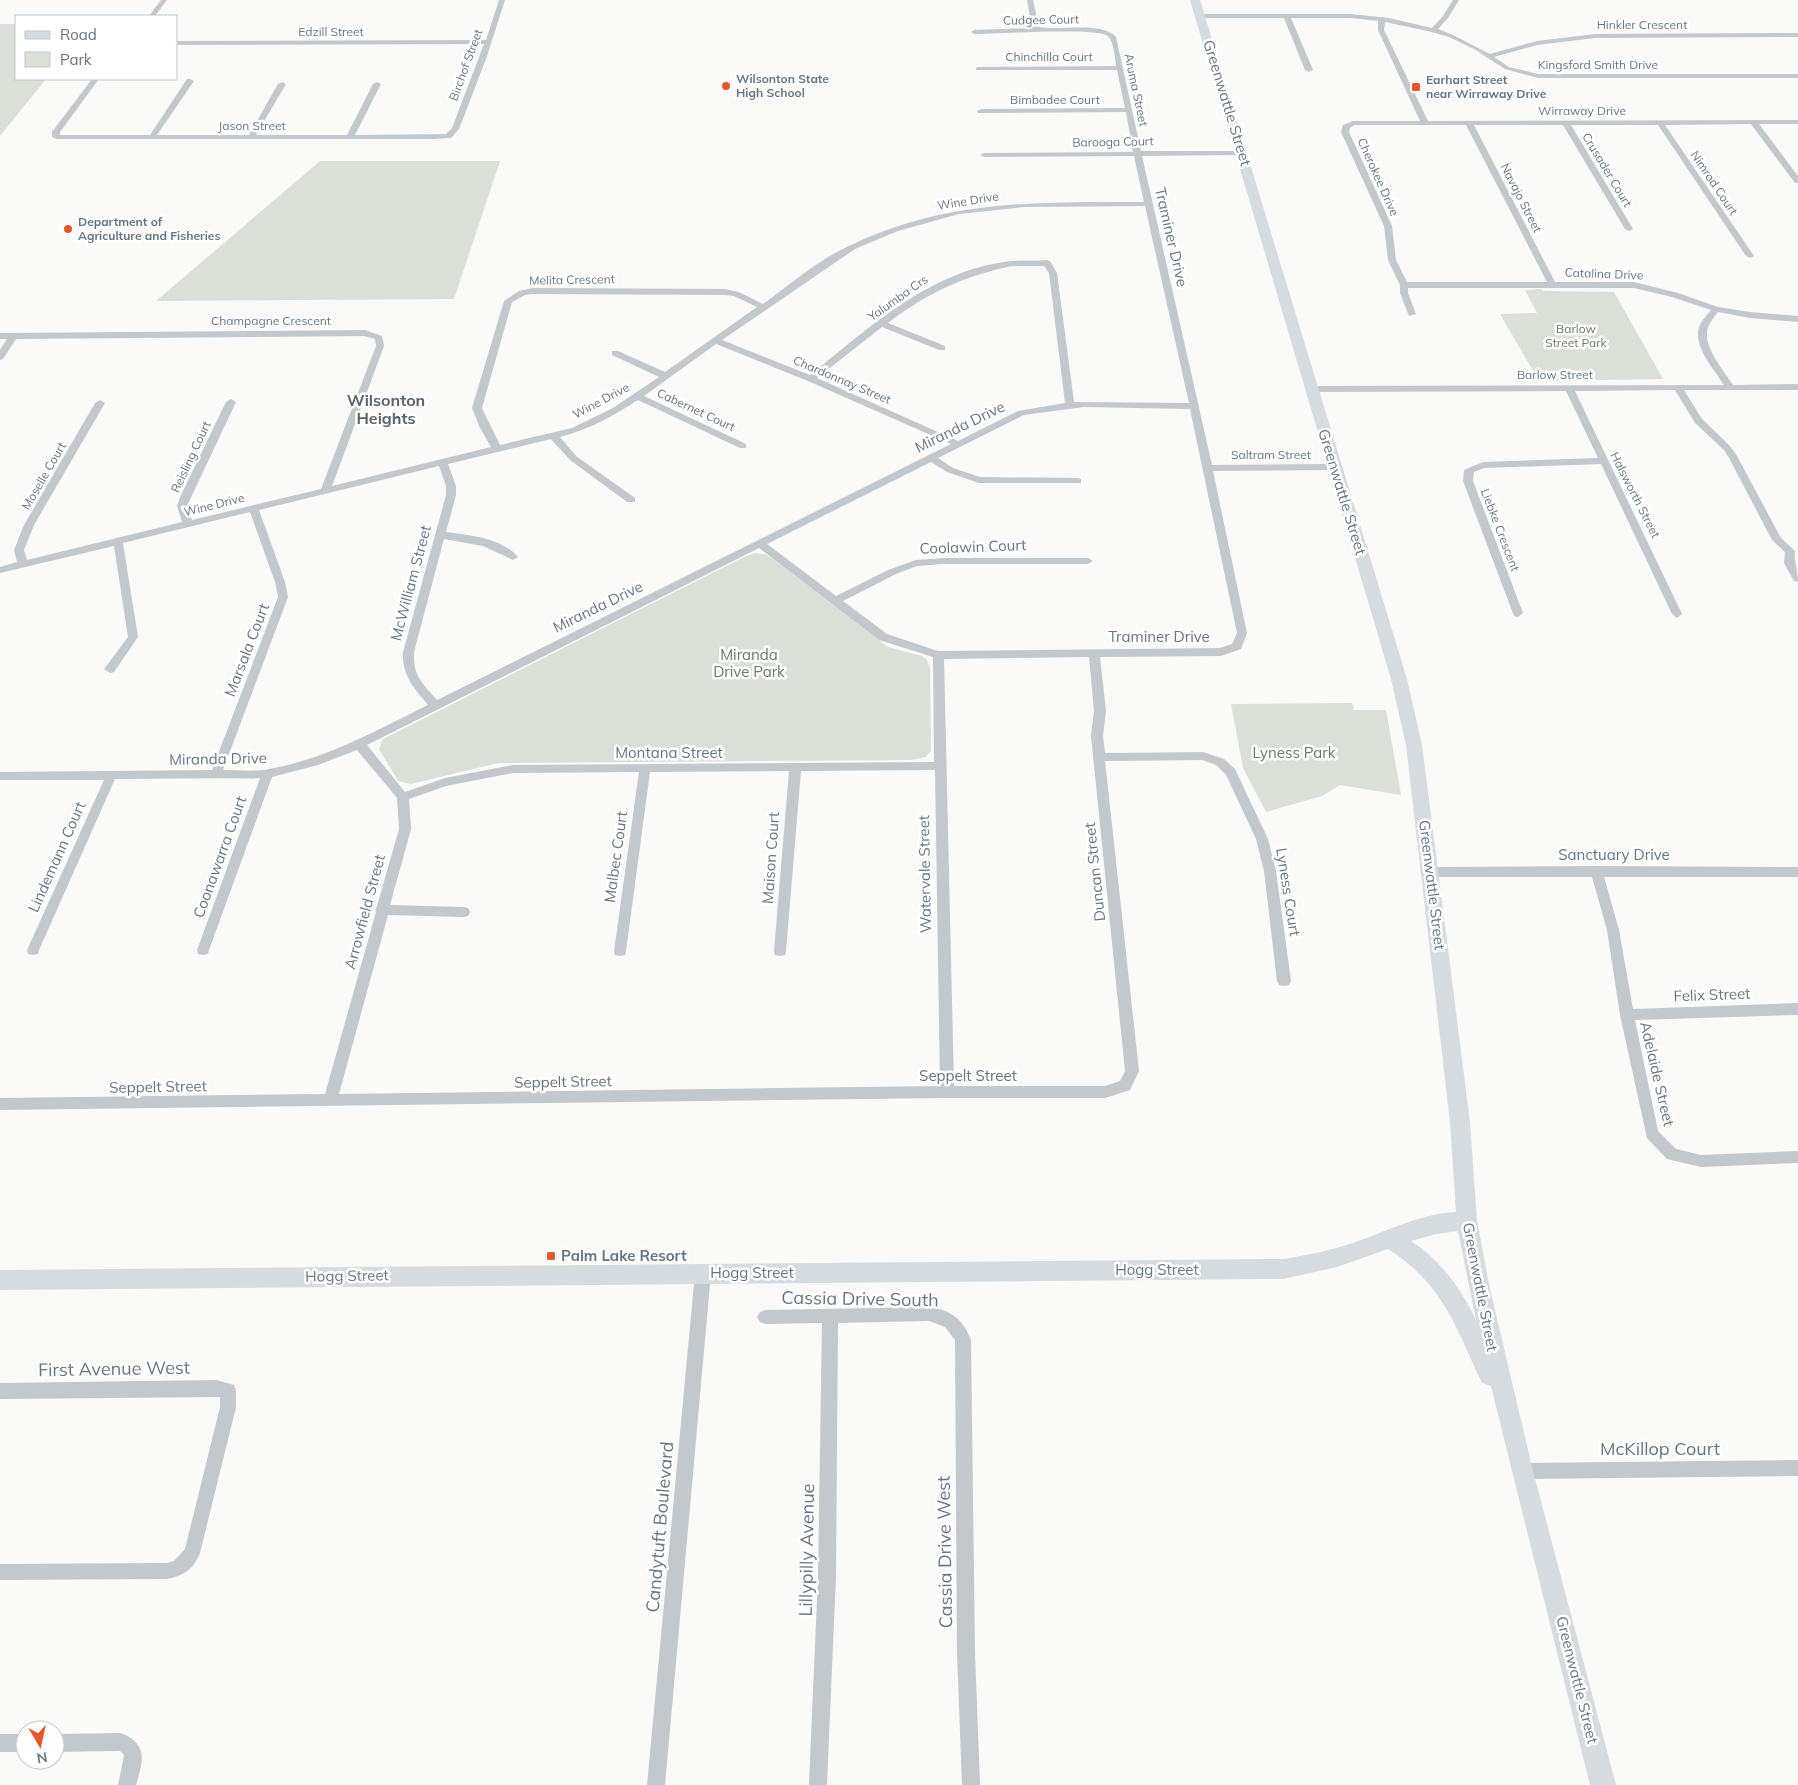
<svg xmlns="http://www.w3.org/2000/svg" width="1798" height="1785" viewBox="0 0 1798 1785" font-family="Mulish,sans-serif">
  <rect width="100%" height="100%" fill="#fafaf8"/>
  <path fill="#dadfd7" d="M0,24H16V79H46L0,136Z
    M320,161H500L454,299L156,301Z
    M1541,289L1543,291L1614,292L1663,379L1539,381L1500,314L1537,313L1525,290Z
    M755,553L765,554L773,559L888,647L922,656L927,660L930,668L931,751L925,757L913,760L498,763L411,784L398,781L379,749L383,739L746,556Z
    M1352,703L1354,710H1386L1401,795L1340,785L1322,796L1266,812L1243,768L1231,704Z"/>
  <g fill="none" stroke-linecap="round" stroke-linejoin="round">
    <path fill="#c3c8cc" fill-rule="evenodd" d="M161,0H167L155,16H149Z
      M499,0H505L486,59L459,129L451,138L431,139H56L52,137V132L92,79H99L60,132V135H150L187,79H190L194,81L157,135H249L278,84L282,82L286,84L256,135H347L373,84L377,82L381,84L355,135L446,134L452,128L484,44L176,45V41L486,40Z
      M1027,0H1033L1039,27C1061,31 1101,21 1116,37L1141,151H1242L1246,153L1242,155L1142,156L1212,465L1335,464L1340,467L1335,470L1213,471L1247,633L1241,649L1221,656L1100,657L1106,711L1103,736L1105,753L1203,752L1224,759L1235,769L1268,839L1276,871L1291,981L1289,985L1284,986L1279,985L1277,981L1264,871L1256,839L1226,775L1216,765L1202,760L1105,761L1139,1071L1130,1090L1105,1098H947L0,1110V1098L325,1094L376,912L375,910L377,906L399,829L397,798L357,750L318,765L272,777L209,950L208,954L203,955L198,954L197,950L260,778L115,779L39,950L38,954L33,955L28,954L27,950L104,780H0V772L212,770L278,597L275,582L250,512L123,543L138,637L114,672L110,673L104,669L128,637L114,546L0,573V567L17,562L14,550L24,525L95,403L100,400L105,403L34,525L24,550L27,560L182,522L177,506L181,495L226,402L231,399L236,402L187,506L192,520L321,489L376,346L375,339L364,336L16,339L3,359L0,360V350L7,339H0V333L365,330L382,336L384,346L332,486L491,447L480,428L472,408L504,301L519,291L533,288L725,289L739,292L763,304C791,284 819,259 851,245C947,199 1040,202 1144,202L1134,156L984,157L980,155L984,153L1133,152L1126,112L978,113L977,111L981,109L1125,108L1117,70H976V68L978,67L1116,66C1115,58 1114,42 1108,36C1099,27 993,34 974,34L971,32L974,30L1032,28ZM1145,206L1189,403L1074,402L1057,273L1050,261L1047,260C1036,261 1024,260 1013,261C933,268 869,328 810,375L722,340L855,249L898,231L959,214L1024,207ZM1012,266H1044L1049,273L1065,403L1018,411L958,441L817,378L882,327L939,350H945V346L888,323C927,293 964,276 1012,266ZM533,294L725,295L734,296L757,307L665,372L618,351H612V355L659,377L613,408L572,428L500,445L482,408L512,302L525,295ZM716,344L808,381L951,444L437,700C422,683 413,676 414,652L444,539L483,546L513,560L518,557C502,538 469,535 446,532L456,495V486L448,464L551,439L570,460L627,502H635V498L576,456L560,437C588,430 613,416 638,400L740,448H746V444L644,396ZM1084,407L1190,409L1237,633L1232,644L1220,648L938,651L887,634L843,601L896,574L917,566L943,564H1088L1093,561L1088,558H943L916,560L888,570L836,596L767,544L931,462L947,472L979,483H1081V479L1078,478L980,477L953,468L938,458L1024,415ZM439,466L446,486V495L403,652C402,676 414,688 428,705C377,730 326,759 269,769C255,772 238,770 223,770L288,597L285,582L259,510ZM759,548L879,640L933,657L934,762L513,765L445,778L405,792L367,745ZM1089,657L1094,711L1091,736L1125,1071L1120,1081L1105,1086H954L944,659ZM935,770L940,1086L339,1094L388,915L464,917L468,916L470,912L468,908L464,907L390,905L411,829L409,799L446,786L513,773L639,772L614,951L615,955L620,956L625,955L626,951L650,772L789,771L774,951L775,955L780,956L785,955L786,951L801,771Z
      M1453,0H1459L1448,18L1438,29L1453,35L1490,54L1537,41L1595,34L1798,33V37L1595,38L1537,45L1494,57L1509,67L1538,74H1798V78H1538L1505,69L1474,49L1449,37L1432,32L1385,22L1384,30L1428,121L1798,120V124H1759L1798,176V183H1795L1751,124L1665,125L1754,256L1750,258L1746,256L1658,125H1571L1633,229L1629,231L1625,229L1563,125H1474L1555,282H1634L1678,293L1718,307L1750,312L1798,316V322L1750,318L1718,312C1715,316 1711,320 1709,325C1700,344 1723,369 1733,385L1798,384V390H1684L1702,419L1730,446L1737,456L1781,538L1795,551C1794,562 1798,571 1798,582L1794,581L1784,563L1785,552L1772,540L1729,458L1724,450L1695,423L1675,390L1575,391L1682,614L1677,618L1672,614L1601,464L1484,468L1474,472L1473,481L1523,613L1518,617L1514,616L1463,481L1464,470L1483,462L1598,458L1566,391L1311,392L1306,389L1311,386L1724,385C1714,369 1693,347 1699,327C1701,321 1707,315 1711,310L1672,297L1634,288H1408V293L1416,314L1409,316L1400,293V285L1388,260L1384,226L1341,132L1343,125L1353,121H1420L1378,30V21L1351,18H1291L1313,70L1309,72L1305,70L1284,18H1200L1197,16L1200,14H1351L1389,18L1432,28L1443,16ZM1354,125H1466L1547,282H1407L1396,260L1392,226L1349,132L1350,128Z
      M1596,866L1798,867V877H1604L1619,930L1633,1009L1798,1003V1015L1635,1020L1658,1131L1676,1149L1701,1155L1798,1151V1163L1701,1167L1667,1159L1647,1138L1620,1015L1607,930L1592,877H1431L1427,875L1425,872L1427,869L1431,867Z
      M703,1266L708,1268L711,1273L665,1785H647L695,1273L698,1268Z
      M929,1307C951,1310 963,1319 971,1340L975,1653L980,1785H962L957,1653L955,1340L945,1327L929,1321L838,1323L836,1575L827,1785H809L818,1575L822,1323L765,1324L760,1322L757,1317L760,1312L765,1310Z
      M216,1380L234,1385L236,1391V1407L200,1553C194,1569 183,1576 167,1579L0,1580V1564L167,1563L174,1561L185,1549L220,1407V1397L0,1399V1383Z
      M1798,1460V1476L1522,1479L1516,1477L1514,1471L1516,1465L1522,1463Z
      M121,1733C149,1745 143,1761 136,1785H118L124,1755L120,1751L55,1752V1734Z
      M0,1734H25V1752H0Z"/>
    <path fill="#d6dbdf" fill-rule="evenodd" d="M1190,0H1200L1407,679L1422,745L1470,1122L1477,1221L1490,1289L1533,1471L1616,1785H1590L1491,1386L1482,1383C1455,1326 1444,1285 1388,1249L1337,1267L1283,1279L0,1290V1270L1283,1259C1308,1255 1334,1250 1358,1241C1390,1230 1420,1214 1456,1212L1450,1122L1406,745L1391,679ZM1458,1231L1476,1320C1460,1287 1441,1261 1411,1241L1436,1234Z"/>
  </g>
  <g fill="#e4572e" stroke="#fff" stroke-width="2">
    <circle cx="726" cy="86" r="5"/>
    <rect x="1411" y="82" width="10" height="10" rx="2.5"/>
    <circle cx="68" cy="229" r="5"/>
    <rect x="546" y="1251" width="10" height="10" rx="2.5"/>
  </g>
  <g text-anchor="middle" stroke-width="5" stroke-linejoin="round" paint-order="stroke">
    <g font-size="12" fill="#657683" stroke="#fff">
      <text transform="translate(1041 20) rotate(-1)" y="4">Cudgee Court</text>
      <text x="1642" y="29">Hinkler Crescent</text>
      <text x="331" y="36">Edzill Street</text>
      <text x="1049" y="61">Chinchilla Court</text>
      <text transform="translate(466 65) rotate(-70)" y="4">Birchof Street</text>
      <text x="1598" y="69">Kingsford Smith Drive</text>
      <text transform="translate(1136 90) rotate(78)" y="4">Aruma Street</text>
      <text x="1055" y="104">Bimbadee Court</text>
      <text x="1582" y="115">Wirraway Drive</text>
      <text x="252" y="130">Jason Street</text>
      <text transform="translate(1113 142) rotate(-1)" y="4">Barooga Court</text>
      <text transform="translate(1607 170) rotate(59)" y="4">Crusader Court</text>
      <text transform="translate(1378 177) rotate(66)" y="4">Cherokee Drive</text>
      <text transform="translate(1714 183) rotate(56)" y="4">Nimrod Court</text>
      <text transform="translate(1521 198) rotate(63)" y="4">Navajo Street</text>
      <text transform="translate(968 201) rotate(-9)" y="4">Wine Drive</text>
      <text transform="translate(1604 274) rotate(2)" y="4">Catalina Drive</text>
      <text transform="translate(572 280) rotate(-1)" y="4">Melita Crescent</text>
      <text transform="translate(898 298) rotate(-35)" y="4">Yalumba Crs</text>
      <text x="271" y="325">Champagne Crescent</text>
      <text x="1555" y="379">Barlow Street</text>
      <text transform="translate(842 380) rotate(23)" y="4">Chardonnay Street</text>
      <text transform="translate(601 401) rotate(-28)" y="4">Wine Drive</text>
      <text transform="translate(696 410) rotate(25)" y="4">Cabernet Court</text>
      <text x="1271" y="459">Saltram Street</text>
      <text transform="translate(191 457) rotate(-65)" y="4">Reisling Court</text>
      <text transform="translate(44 476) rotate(-60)" y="4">Moselle Court</text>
      <text transform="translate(1635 495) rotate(63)" y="4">Halsworth Street</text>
      <text transform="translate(214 505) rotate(-14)" y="4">Wine Drive</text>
      <text transform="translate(1500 530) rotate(69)" y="4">Liebke Crescent</text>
    </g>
    <g font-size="12" font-weight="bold" fill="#657683" stroke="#fff" text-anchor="start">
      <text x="736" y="83">Wilsonton State<tspan x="736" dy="14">High School</tspan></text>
      <text x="1426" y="84">Earhart Street<tspan x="1426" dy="14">near Wirraway Drive</tspan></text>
      <text x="78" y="226">Department of<tspan x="78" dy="14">Agriculture and Fisheries</tspan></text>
    </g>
    <g font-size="12" fill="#687a64" stroke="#fff">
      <text x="1576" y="333">Barlow<tspan x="1576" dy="14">Street Park</tspan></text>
    </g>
    <g font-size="15" fill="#657683" stroke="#fff">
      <text transform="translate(1227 103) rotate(73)" y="5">Greenwattle Street</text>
      <text transform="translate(1171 237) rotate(77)" y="5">Traminer Drive</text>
      <text transform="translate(960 427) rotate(-26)" y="5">Miranda Drive</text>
      <text transform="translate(1342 492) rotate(73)" y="5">Greenwattle Street</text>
      <text transform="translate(973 547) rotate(-2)" y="5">Coolawin Court</text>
      <text transform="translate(411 583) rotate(-75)" y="5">McWilliam Street</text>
      <text transform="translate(598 607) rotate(-26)" y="5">Miranda Drive</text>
      <text x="1159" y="642">Traminer Drive</text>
      <text transform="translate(247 650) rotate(-69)" y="5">Marsala Court</text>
      <text x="669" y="758">Montana Street</text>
      <text transform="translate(218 759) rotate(-1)" y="5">Miranda Drive</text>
      <text x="1614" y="860">Sanctuary Drive</text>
      <text transform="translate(57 857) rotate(-66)" y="5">Lindemann Court</text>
      <text transform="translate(220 857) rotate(-70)" y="5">Coonawarra Court</text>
      <text transform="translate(616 857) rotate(-82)" y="5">Malbec Court</text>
      <text transform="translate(771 858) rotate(-86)" y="5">Maison Court</text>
      <text transform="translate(1095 872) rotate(-96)" y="5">Duncan Street</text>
      <text transform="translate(925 874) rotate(-91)" y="5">Watervale Street</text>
      <text transform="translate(1432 885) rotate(83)" y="5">Greenwattle Street</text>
      <text transform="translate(1288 892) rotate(81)" y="5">Lyness Court</text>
      <text transform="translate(365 912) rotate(-75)" y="5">Arrowfield Street</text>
      <text transform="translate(1712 995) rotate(-2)" y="5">Felix Street</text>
      <text transform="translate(1657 1074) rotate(77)" y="5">Adelaide Street</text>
      <text x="968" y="1081">Seppelt Street</text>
      <text transform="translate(563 1082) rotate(-1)" y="5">Seppelt Street</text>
      <text transform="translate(158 1087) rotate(-1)" y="5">Seppelt Street</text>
      <text x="1157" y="1275">Hogg Street</text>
      <text x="752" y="1278">Hogg Street</text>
      <text transform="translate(347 1276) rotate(-1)" y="5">Hogg Street</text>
      <text transform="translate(1480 1287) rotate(79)" y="5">Greenwattle Street</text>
      <text transform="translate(1577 1680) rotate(76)" y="5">Greenwattle Street</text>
    </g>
    <g font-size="15" fill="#687a64" stroke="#fff">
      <text x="749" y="660">Miranda<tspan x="749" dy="17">Drive Park</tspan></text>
      <text x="1294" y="758">Lyness Park</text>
    </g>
    <g font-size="15" font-weight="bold" fill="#657683" stroke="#fff" text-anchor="start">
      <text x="561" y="1261">Palm Lake Resort</text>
    </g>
    <g font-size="16" font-weight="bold" fill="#57646e" stroke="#fff">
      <text x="386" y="406">Wilsonton<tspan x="386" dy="18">Heights</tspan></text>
    </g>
    <g font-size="18" fill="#657683" stroke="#fff">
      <text transform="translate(860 1299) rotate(1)" y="6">Cassia Drive South</text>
      <text transform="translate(114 1369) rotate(-1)" y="6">First Avenue West</text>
      <text x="1660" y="1455">McKillop Court</text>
      <text transform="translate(660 1527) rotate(-85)" y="6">Candytuft Boulevard</text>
      <text transform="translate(807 1550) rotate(-89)" y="6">Lillypilly Avenue</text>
      <text transform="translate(945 1552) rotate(-91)" y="6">Cassia Drive West</text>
    </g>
  </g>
  <rect x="15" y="15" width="162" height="65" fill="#ffffff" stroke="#c1c8cd"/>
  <rect x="25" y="31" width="25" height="8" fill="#d6dbdf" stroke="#c1c8cd"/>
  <text x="60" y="40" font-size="15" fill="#657683">Road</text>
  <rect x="25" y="52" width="25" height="15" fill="#dadfd7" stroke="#c1c8cd"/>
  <text x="60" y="65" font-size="15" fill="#657683">Park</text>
  <g transform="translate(40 1745) rotate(171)"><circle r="24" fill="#ffffff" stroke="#c1c8cd"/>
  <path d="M0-4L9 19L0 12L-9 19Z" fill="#e4572e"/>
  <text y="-8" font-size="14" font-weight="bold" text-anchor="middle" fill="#657683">N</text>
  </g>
</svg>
